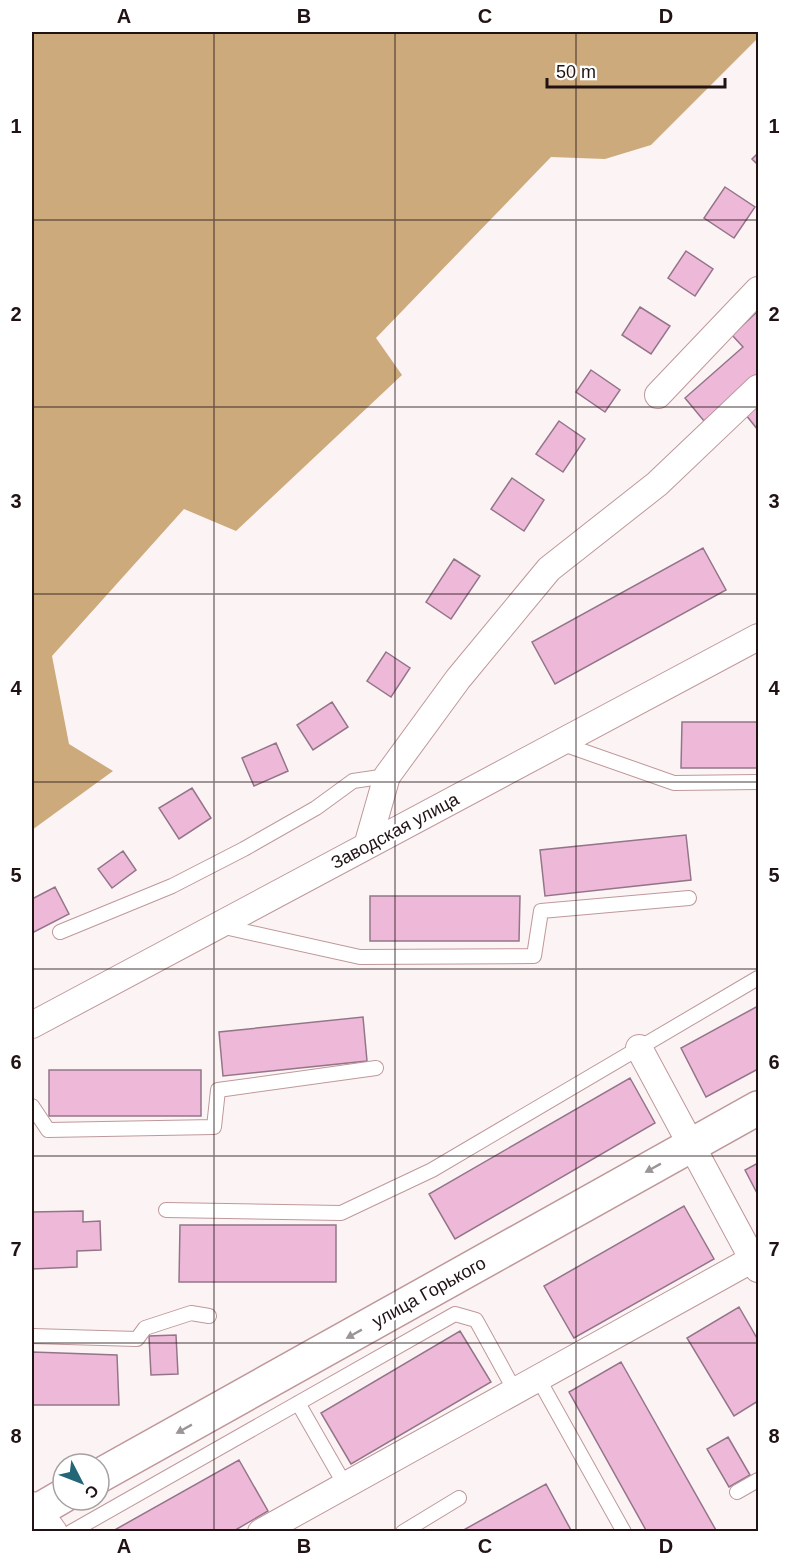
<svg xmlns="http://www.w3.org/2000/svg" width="790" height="1563" viewBox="0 0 790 1563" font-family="Arial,sans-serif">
  <rect width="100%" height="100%" fill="#fcf4f4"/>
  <path fill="#ccaa7c" d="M32,32H758V38L651,145L605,159L551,157L376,338L402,375L236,531L184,509L52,656L69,744L113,771L32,830Z"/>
  <path fill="#eeb9d9" stroke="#947588" stroke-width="1.5" d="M758,153V165L752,159Z
    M725,187L755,207L734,238L704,218Z
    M686,251L713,269L695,296L668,278Z
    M640,307L670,326L651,354L622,335Z
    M758,311V373L704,421L685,398L743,347L732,335Z
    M591,370L620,390L605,412L576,392Z
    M758,405V430L746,415Z
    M559,421L585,439L563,472L536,454Z
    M512,478L544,500L524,531L491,509Z
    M703,548L726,590L555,684L532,642Z
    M454,559L480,576L451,619L426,602Z
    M386,652L410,668L391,697L367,681Z
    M332,702L348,727L313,750L297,725Z
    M682,722H758V768H681Z
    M276,743L288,771L254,786L242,758Z
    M192,788L211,818L179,839L159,808Z
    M686,835L691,880L545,896L540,850Z
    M123,851L136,870L112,888L98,869Z
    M55,887L69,914L32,933V899Z
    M370,896H520L519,941H370Z
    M758,1006V1069L706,1097L681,1048Z
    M363,1017L367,1061L223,1076L219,1032Z
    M49,1070H201V1116H49Z
    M630,1078L655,1123L455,1239L429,1194Z
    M758,1163V1195L745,1170Z
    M684,1206L714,1259L574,1338L544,1286Z
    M83,1211V1222L100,1221L101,1250L77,1251V1267L32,1269V1212Z
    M180,1225H336V1282H179Z
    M739,1307L758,1340V1401L734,1416L687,1338Z
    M460,1331L491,1382L351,1464L321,1413Z
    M176,1335L178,1374L151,1375L149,1336Z
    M32,1352L117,1355L119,1405H32Z
    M621,1362L717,1532H647L569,1392Z
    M728,1437L750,1475L729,1487L707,1449Z
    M239,1460L268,1511L232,1532H111Z
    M546,1484L572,1532H460Z"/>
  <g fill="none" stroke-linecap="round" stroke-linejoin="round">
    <defs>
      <path id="lane" d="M560,743L674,783L758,782
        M220,926L360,957L534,956L541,911L689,898
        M60,932L172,886L244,849L316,808L353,781L387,776
        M32,1106L48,1130L214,1127L218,1090L376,1068
        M166,1210L341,1213L432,1170L758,978
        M32,1336L137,1339L145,1328L191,1313L209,1316
        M538,1378L624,1532
        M298,1403L345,1485
        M737,1492L758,1480
        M71,1532L455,1314L476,1320L515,1391
        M403,1532L459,1498"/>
      <path id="street" d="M658,395L758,290
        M367,846L387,776L458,679L549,569L657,484L758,388
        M32,1025L758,637
        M639,1048L758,1269
        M32,1505L38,1510L54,1532
        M261,1532L753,1259"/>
      <path id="secondary" d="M99,1476L758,1108
        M32,1514L63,1496"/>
    </defs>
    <use href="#lane" stroke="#bf989b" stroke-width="16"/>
    <use href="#street" stroke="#bf989b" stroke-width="28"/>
    <use href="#secondary" stroke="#bf989b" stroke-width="36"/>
    <use href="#lane" stroke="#fff" stroke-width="14"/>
    <use href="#street" stroke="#fff" stroke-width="26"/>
    <use href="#secondary" stroke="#fff" stroke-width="33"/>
  </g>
  <defs><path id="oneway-solid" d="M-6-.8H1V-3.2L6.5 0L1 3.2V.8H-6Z" transform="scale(1.5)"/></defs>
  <g fill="#9b9595">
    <use href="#oneway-solid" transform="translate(653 1168) rotate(151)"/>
    <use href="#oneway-solid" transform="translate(354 1334) rotate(151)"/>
    <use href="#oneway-solid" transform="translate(184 1429) rotate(151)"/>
  </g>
  <path fill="none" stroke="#211314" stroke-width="1.5" stroke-opacity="0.55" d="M214,32V1532M395,32V1532M576,32V1532M32,220H758M32,407H758M32,594H758M32,782H758M32,969H758M32,1156H758M32,1343H758"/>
  <g text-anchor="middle" stroke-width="4.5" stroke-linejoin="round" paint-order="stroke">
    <g font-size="18" fill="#211314" stroke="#fff">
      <text transform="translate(395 831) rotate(-28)" y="6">Заводская улица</text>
      <text transform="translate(429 1292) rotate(-29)" y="6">улица Горького</text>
    </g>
  </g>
  <rect width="790" height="1563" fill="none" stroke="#ffffff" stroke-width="66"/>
  <g transform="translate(81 1482) rotate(132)"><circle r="28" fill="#ffffff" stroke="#a6a1a1" stroke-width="1.5"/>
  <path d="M0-4.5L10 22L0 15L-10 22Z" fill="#226678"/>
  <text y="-9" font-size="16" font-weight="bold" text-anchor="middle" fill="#211314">С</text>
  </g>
  <path d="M547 78v9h178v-9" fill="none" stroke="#211314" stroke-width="3"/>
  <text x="556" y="78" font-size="18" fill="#211314" stroke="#ffffff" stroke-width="4.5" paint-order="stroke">50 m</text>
  <rect x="33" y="33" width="724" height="1497" fill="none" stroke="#211314" stroke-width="2"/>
  <g font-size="20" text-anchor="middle" font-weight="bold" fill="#211314">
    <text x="124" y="23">A</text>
    <text x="304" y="23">B</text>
    <text x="485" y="23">C</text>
    <text x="666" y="23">D</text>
    <text x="16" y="133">1</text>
    <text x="774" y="133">1</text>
    <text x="16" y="321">2</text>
    <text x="774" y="321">2</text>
    <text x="16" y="508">3</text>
    <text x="774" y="508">3</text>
    <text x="16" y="695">4</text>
    <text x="774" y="695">4</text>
    <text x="16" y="882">5</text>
    <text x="774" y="882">5</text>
    <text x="16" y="1069">6</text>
    <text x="774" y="1069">6</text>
    <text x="16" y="1256">7</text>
    <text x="774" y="1256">7</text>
    <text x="16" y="1443">8</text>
    <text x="774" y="1443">8</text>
    <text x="124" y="1553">A</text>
    <text x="304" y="1553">B</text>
    <text x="485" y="1553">C</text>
    <text x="666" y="1553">D</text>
  </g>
</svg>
